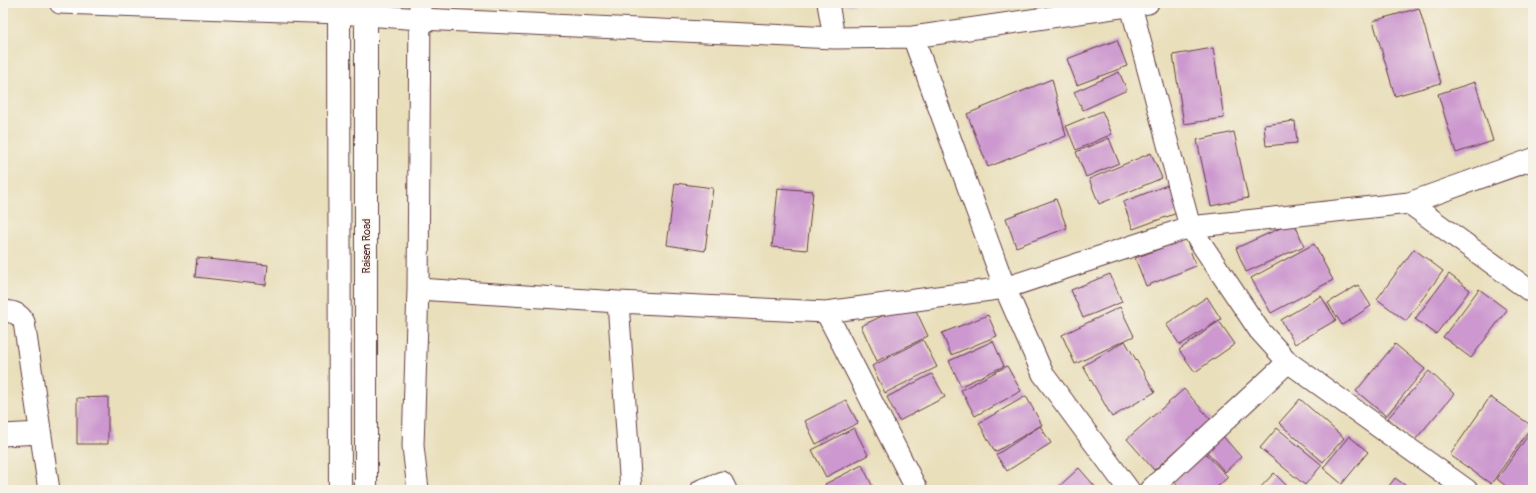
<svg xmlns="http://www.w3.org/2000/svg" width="1536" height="493" viewBox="0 0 1536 493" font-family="Pangolin,sans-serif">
  <rect width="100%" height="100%" fill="#f7f3e8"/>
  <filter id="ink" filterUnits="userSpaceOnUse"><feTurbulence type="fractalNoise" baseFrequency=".025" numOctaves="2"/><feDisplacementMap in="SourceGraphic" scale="8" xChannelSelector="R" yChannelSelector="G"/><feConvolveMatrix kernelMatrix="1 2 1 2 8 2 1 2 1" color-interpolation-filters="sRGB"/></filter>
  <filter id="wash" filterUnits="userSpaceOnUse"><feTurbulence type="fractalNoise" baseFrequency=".012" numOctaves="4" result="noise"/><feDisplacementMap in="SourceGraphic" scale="16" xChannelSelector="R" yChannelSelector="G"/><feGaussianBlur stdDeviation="0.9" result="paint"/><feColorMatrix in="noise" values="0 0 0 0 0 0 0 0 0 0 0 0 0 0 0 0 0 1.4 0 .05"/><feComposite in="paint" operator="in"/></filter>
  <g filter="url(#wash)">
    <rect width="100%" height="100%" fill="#e9dfbb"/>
    <g id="blocks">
      <path fill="#cc98cf" d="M840,3H855V5H840Z
        M1419,8L1441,83L1395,96L1373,21Z
        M1117,40L1127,66L1077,85L1067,59Z
        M1213,48L1224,118L1184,124L1173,55Z
        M1119,72L1127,90L1083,110L1074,92Z
        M1052,79L1066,136L988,167L967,114Z
        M1475,82L1493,141L1456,153L1438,94Z
        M1102,111L1112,134L1076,150L1066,126Z
        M1295,121L1297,143L1266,146L1264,125Z
        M1234,132L1248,198L1211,206L1197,140Z
        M1109,138L1119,163L1086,177L1076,152Z
        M1151,153L1162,178L1099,204L1089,179Z
        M675,183L713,188L705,251L667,245Z
        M1170,184L1180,212L1133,229L1123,202Z
        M778,188L813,191L807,250L772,247Z
        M1056,199L1067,228L1016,247L1006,218Z
        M1294,222L1304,246L1246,272L1236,248Z
        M1186,239L1196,266L1146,286L1135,258Z
        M1314,244L1333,280L1271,313L1251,278Z
        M1414,249L1443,271L1406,321L1377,299Z
        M197,258L268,265L266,285L195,277Z
        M1110,274L1122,302L1083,318L1071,290Z
        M1449,274L1470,290L1436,334L1415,319Z
        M1358,285L1371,306L1342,325L1328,303Z
        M1479,289L1507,310L1471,358L1443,337Z
        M1321,296L1336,320L1295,344L1281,320Z
        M1207,297L1221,319L1180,345L1166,324Z
        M912,302L928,336L877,361L861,326Z
        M1120,307L1134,336L1075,364L1062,335Z
        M988,315L997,336L951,355L942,333Z
        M1219,321L1235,344L1195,372L1179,350Z
        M923,340L937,367L885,393L872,366Z
        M993,341L1004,366L961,386L949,361Z
        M1125,341L1155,392L1112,417L1083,366Z
        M1395,344L1425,369L1386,416L1356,391Z
        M1007,366L1021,391L975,416L961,390Z
        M1429,371L1454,394L1414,441L1388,418Z
        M932,374L945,397L899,421L887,397Z
        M1184,389L1211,420L1154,470L1127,439Z
        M1026,396L1042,425L995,452L979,423Z
        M108,397V444H77V398Z
        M1490,397L1532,426L1491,484L1450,455Z
        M1300,399L1344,438L1323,462L1279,423Z
        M846,400L858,423L816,444L805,421Z
        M1040,426L1051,443L1007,471L996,455Z
        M854,428L868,455L826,477L812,450Z
        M1277,428L1322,465L1305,485L1260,448Z
        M1530,433L1533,435V490H1511L1497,479Z
        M1221,434L1241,457L1225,472L1204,449Z
        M1349,436L1368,452L1342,484L1323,468Z
        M1204,452L1228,477L1214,490H1182L1173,481Z
        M862,465L874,489L872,490H828L825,484Z
        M1079,468L1098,490H1055Z
        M1274,473L1291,490H1258Z
        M1395,478L1412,490H1386Z"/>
    </g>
  </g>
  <g filter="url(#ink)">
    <use href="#blocks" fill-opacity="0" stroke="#623c41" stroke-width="1"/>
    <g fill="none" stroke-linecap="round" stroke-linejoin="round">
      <defs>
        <path id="street" d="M60,3L339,13L420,19L834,38L913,37L1148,3
          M828,3L834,38
          M1131,6L1190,227L1259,330L1288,362L1467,490
          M913,37L1005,288L1043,374L1129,490
          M1409,203L1533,293
          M418,289L618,302L826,312L1005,288L1190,227L1409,203L1533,159
          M618,302L631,490
          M3,311C14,312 19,313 24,322L49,490
          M826,312L917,490
          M3,435L40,433
          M418,490L413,446L418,289L420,3
          M701,490L722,482L726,490
          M1150,490L1288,362"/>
        <path id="primary" d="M339,3L340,490
          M366,3V490"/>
      </defs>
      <use href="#street" stroke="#623c41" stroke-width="23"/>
      <use href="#primary" stroke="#623c41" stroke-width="24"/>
      <use href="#street" stroke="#fff" stroke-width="21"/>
      <use href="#primary" stroke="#fff" stroke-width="22"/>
    </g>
  </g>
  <g text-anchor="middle" stroke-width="3" stroke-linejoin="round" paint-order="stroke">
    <g font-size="11" fill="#4a1f2b" stroke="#f7f3e8">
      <text transform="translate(366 246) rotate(-90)" y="4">Raisen Road</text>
    </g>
  </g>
  <rect width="1536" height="493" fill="none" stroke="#f7f3e8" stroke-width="16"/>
</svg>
